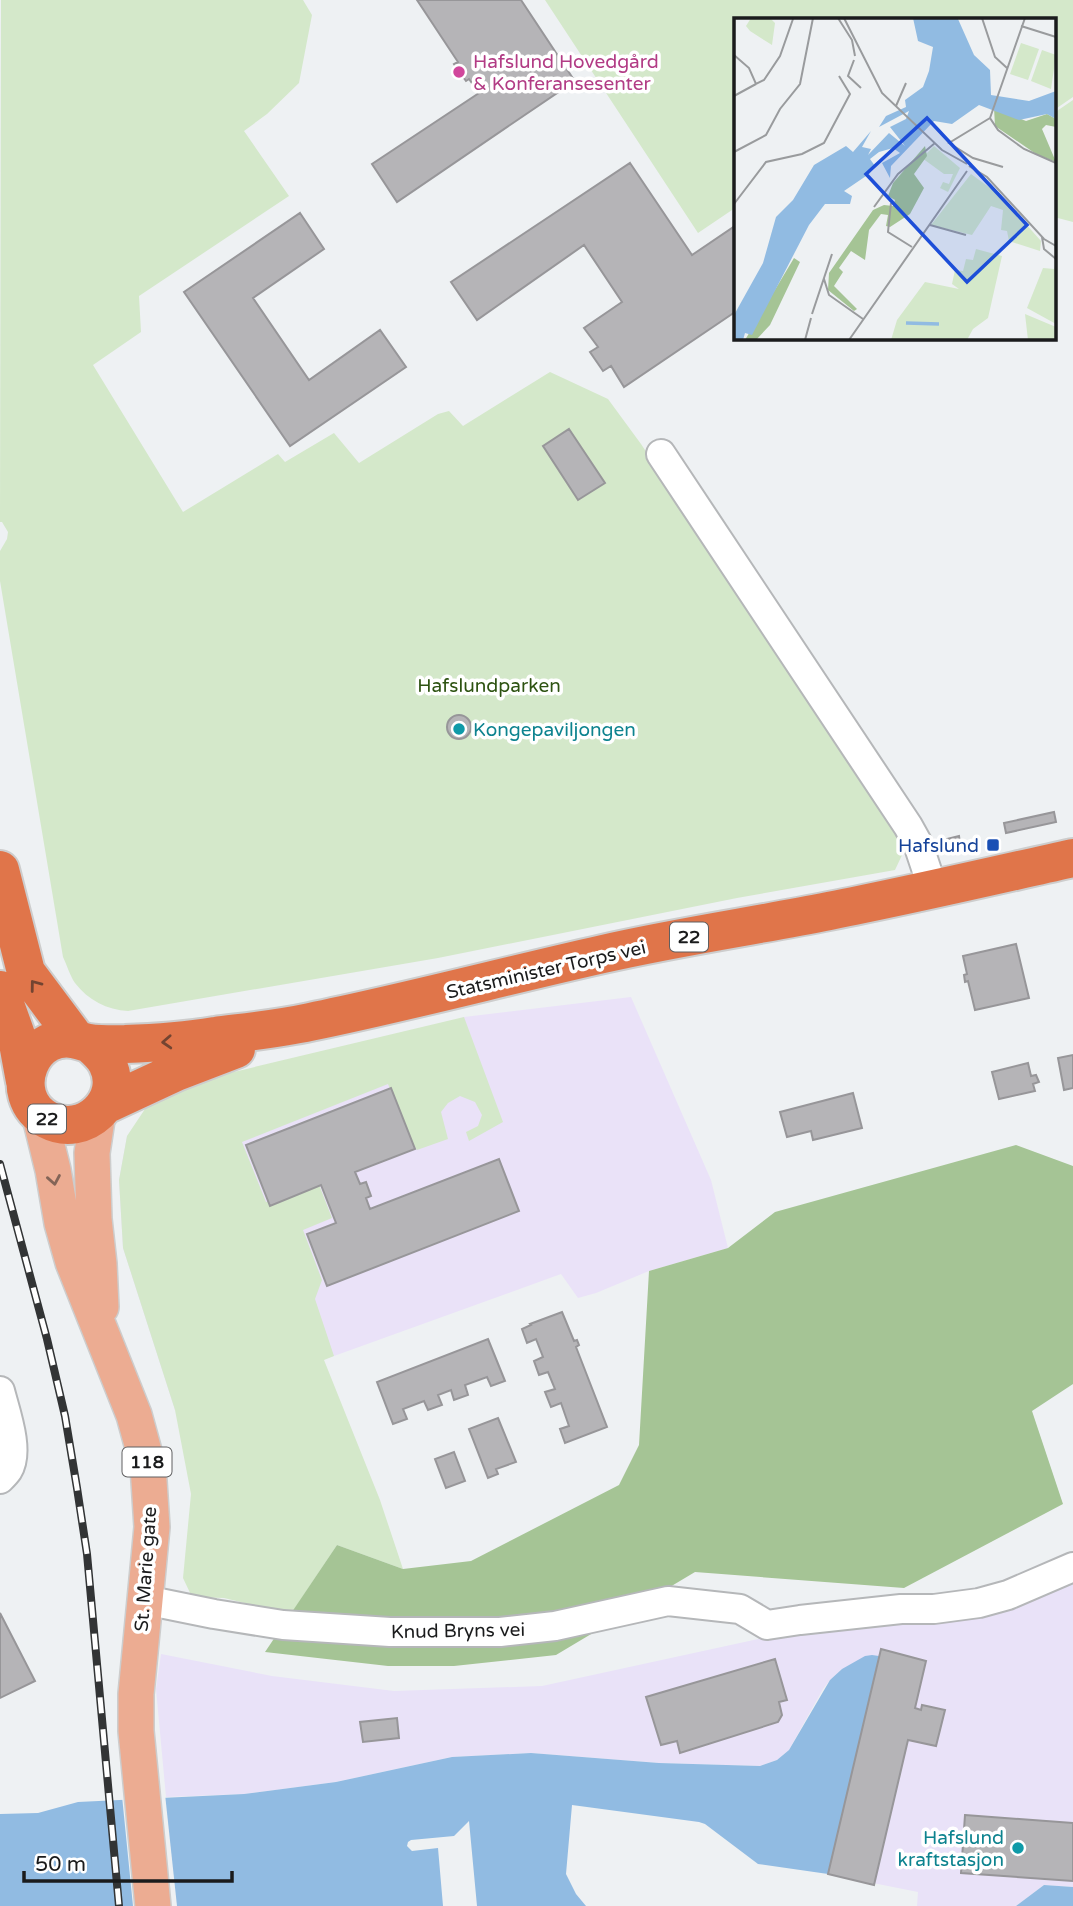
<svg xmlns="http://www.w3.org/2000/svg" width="1073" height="1906" viewBox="0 0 1073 1906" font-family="'Varela Round',sans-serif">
  <rect width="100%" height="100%" fill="#eef1f3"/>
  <path fill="#eae2f8" d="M631,997L711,1180L728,1248L649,1271L596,1293L578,1298L561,1274L334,1356L175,1410L123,1248L119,1180L127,1136L464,1017Z"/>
  <path fill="#e9e2f8" d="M1073,1581V1887L1044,1885L1016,1906H917L918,1892L828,1874L842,1669L830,1680L823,1689L789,1750L777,1760L760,1766L659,1763L531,1753L452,1757L336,1782L244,1794L166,1797L156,1689L161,1654L272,1676L394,1691L542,1686L800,1630Z"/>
  <path fill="#d4e8ca" d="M1,0H303L312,15L299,83L267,114L244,131L289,196L139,296L141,332L93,365L183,512L278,454L285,462L334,433L359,463L438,414L449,411L463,426L550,372L608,399L641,444L899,832L903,853L895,870L737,898L438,958L128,1011C107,1010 88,1000 75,983C70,976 67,965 63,957L0,581V551L7,539L8,532L2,522H0Z
    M545,0H1073V97L1054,110V19H735V208L698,233Z
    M1073,100V222L1054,217V113Z
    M464,1017L503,1122L469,1141L466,1132L478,1126L482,1115L475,1102L460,1096L448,1103L441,1112L448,1139L417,1150L412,1143L388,1084L242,1142L266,1202L318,1182L332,1218L303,1230L322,1280L315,1299L334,1356L324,1360L380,1500L403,1569L337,1545L291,1614L224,1598L192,1597L183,1578L191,1494L175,1410L123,1248L119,1180L127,1136L147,1106L179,1085Z"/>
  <path fill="#a5c495" d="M1016,1145L1073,1166V1384L1032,1411L1063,1504L904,1588L695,1572L556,1655L454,1666H388L265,1652L337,1545L403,1569L471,1561L619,1485L639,1445L649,1271L728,1248L775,1212Z"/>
  <path fill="#91bbe2" d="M872,1655L879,1656L828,1874L758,1864L705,1824L699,1822L572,1805L566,1874L576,1894L586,1906H477L469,1821L454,1836L411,1840L408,1842L407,1846L412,1851L438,1848L443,1906H0V1814L38,1813L78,1802L244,1794L336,1782L452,1757L531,1753L659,1763L760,1766L777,1760L789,1750L830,1680L842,1669L865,1656Z
    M1044,1885L1073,1887V1906H1016Z"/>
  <path fill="#eef1f3" d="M165,1794L177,1906H133L122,1796Z"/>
  <path fill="#b5b4b7" stroke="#979699" stroke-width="2" d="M417,0H521L574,80L559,90L560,91L397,202L372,164L479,93L469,79L466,81L454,64L458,62Z
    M630,163L692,255L735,226V312L624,387L611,366L603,371L590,352L598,347L584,328L622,302L584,245L477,320L451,282Z
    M300,213L324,249L253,298L309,380L380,330L406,367L290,446L184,292Z
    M569,429L605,483L578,500L543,446Z
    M447 727a12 12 0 1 1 24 0a12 12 0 1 1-24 0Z
    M1054,812L1056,822L1006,833L1004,823Z
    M959,836L960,843L948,845L947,839Z
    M1016,944L1029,998L975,1010L968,981L965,982L964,975L967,974L963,956Z
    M1073,1055V1088L1064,1090L1058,1058Z
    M1028,1063L1031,1076L1036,1075L1039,1082L1033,1084L1035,1091L999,1099L992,1072Z
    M391,1088L415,1149L355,1172L360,1184L366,1182L371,1196L366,1198L370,1209L499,1159L519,1211L327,1286L307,1234L336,1223L321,1185L270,1206L246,1145Z
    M853,1093L862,1128L813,1140L811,1131L787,1137L780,1112Z
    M562,1312L574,1341L577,1340L579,1345L576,1347L607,1427L565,1443L560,1429L569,1426L561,1403L551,1407L545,1392L555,1389L548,1372L539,1375L534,1361L543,1357L536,1339L527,1343L522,1329L531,1325L530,1324Z
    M488,1339L505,1381L491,1386L487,1377L465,1385L468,1395L454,1400L451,1390L438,1395L442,1405L428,1410L424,1401L403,1409L407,1419L393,1424L377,1382Z
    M498,1418L516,1462L496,1469L498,1474L488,1478L469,1429Z
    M454,1452L465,1481L446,1488L435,1459Z
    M0,1613L35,1681L0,1698Z
    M881,1649L926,1661L915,1708L921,1710L922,1705L945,1710L936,1746L908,1740L874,1885L828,1874Z
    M775,1659L787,1700L779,1702L782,1715L778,1722L680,1753L677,1741L661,1745L646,1697Z
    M397,1718L399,1738L363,1742L360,1722Z
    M965,1815L1073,1823V1881L961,1873Z"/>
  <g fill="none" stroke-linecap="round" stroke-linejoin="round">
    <defs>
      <path id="minor" d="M661,454L908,826L918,844L933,889
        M0,1391C5,1411 20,1451 8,1470C6,1473 3,1476 0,1479
        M145,1600L214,1614L283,1625L390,1632H500L555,1626L668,1601L740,1609L767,1625L800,1620L901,1609H934L979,1603L1008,1595L1073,1567"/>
      <path id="major" d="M39,1113L53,1170L62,1223L73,1262L134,1415L148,1466L152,1527L136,1694V1731L153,1906
        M98,1113L92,1153L94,1219L99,1264L101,1307"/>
      <path id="highway" d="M0,870L26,972L76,1039
        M0,990L17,1038L25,1081
        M90,1044C97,1050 103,1055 107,1063C126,1100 84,1139 48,1120C3,1096 32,1024 81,1041C95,1046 110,1044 125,1044C156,1043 185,1041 215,1036C246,1032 278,1029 310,1022C408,1002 505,976 603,954C677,937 754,926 829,911C911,895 992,876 1073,858
        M105,1105L176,1072L236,1049"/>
    </defs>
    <use href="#minor" stroke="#b5b7b9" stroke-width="32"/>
    <use href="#major" stroke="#cdcdcd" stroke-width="38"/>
    <use href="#highway" stroke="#cdcdcd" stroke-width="42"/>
    <use href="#minor" stroke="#fff" stroke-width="28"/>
    <use href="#major" stroke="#ecac92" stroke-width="35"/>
    <use href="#highway" stroke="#e0754a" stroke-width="38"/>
    <defs>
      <path id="rail" d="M0,1164L47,1339L65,1416L77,1488L87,1554L119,1906"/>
    </defs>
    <use href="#rail" stroke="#323435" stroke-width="8"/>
    <use href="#rail" stroke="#fff" stroke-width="5" stroke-dasharray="16" stroke-linecap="butt"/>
  </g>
  <defs><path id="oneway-chevron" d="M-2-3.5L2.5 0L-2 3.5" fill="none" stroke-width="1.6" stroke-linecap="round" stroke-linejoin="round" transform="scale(1.75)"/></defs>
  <g stroke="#734431">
    <use href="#oneway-chevron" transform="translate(35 985) rotate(-127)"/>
    <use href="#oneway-chevron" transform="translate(167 1042) rotate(177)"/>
  </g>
  <use stroke="#836457" href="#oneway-chevron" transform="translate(54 1180) rotate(80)"/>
  <circle fill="#d1479c" stroke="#fff" stroke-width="2.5" cx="459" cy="72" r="7"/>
  <g fill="#0f9aa8" stroke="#fff" stroke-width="2.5">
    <circle cx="459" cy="729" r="7"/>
    <circle cx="1018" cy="1848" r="7"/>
  </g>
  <rect fill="#1a4fb4" stroke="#fff" stroke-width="2.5" x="986" y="838" width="14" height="14" rx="3.5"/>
  <g text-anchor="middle" stroke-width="7" stroke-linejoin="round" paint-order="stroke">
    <g fill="#fff" stroke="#5f5f60" stroke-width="2">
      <rect x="670" y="922.5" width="38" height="29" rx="5"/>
      <rect x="28" y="1104.5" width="38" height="29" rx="5"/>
      <rect x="122.5" y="1447.5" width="49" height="29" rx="5"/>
    </g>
    <g font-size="18" font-weight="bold" fill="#1a1b1c">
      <text x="689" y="943">22</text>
      <text x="47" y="1125">22</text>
      <text x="147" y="1468">118</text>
    </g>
    <g font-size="19" fill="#b23c85" stroke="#fff" text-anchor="start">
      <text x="473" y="68">Hafslund Hovedgård<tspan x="473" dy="22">&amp; Konferansesenter</tspan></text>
    </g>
    <g font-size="19" fill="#2e5312" stroke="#fff">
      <text x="489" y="692">Hafslundparken</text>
    </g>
    <g font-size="19" fill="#0d838f" stroke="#fff" text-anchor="start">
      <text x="473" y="736">Kongepaviljongen</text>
      <text x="1004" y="1844" text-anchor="end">Hafslund<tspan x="1004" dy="22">kraftstasjon</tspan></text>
    </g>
    <g font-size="19" fill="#164399" stroke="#fff" text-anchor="end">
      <text x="979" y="852">Hafslund</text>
    </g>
    <g font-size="19" fill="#1a1b1c" stroke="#fff">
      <text transform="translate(546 969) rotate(-13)" y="7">Statsminister Torps vei</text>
      <text transform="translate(145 1569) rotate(-86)" y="7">St. Marie gate</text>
      <text transform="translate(458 1630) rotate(-1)" y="7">Knud Bryns vei</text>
    </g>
  </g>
  <g transform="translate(734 18)">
    <rect width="322" height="322" fill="#eef1f3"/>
    <path d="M17,0H36L41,5L38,27L16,13L12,8ZM287,25L305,31L294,62L276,56ZM308,32L322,37L317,71L297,63ZM200,128L226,150L214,174L206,170L209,164L215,166L219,156H210L188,140ZM237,156L267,178L307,223L306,233L275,223L273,213L267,212L269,192L257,188L238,217L197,207ZM242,231L268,238L254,300L239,311L233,322H157L163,302L191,264L225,271L218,266L221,252L229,253L232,241L239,242ZM322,246V306L293,290L309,250L320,251ZM291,296L322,309V322H294Z" fill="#d4e8ca"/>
    <path d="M260,90L292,103L313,96L322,101V109L312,107L308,111L322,144L302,136L261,108ZM191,128L193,138L180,156L190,170L176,196L156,209L152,208L154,197L147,196L135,212L131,242L117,233L105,250L109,254L100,268L123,291L120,293L94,272L95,255L139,192L150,187L159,188L161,182L154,178L159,165ZM60,240L66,244L36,307L22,322H11Z" fill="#a5c495"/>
    <path d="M179,0L224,1L240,37L256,52L257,77L295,83L322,73V101L313,96L285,102L245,87L218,106L200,103L157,148L156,160L148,145L166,135L159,130L145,134L136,141L141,148L135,156L110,173L118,178L116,186H91L75,207L18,317L11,315L9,322H0V297L29,245L42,199L59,182L80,147L112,128L119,134L137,113L128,129L137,131L134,137L155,115L171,128L156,109L172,101L175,93L145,109L152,98L172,89L171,82L189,69L195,53L199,29L184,23Z" fill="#91bbe2"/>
    <path fill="none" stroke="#91bbe2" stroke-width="3.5" d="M172,305L205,306"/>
    <path fill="none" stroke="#999b9d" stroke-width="2" d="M104,0L118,22L121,38M110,0L148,75L208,132L233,146M248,0L261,39L273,50M291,0L256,100L264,112L290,131L322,145M287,8L322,19M0,37L15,50L22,66L30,62L46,38L59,1M120,42L114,58L127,70M0,78L22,66M162,88L172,65M256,100L215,125L239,140L269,149M0,134L32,117L46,91L66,66L79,0M235,148L253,159L310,221L322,228M157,185L154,214L178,229M0,186L32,144L68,136L90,125L116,76L105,58M140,189L164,156L201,125M196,207L232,217M308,219L310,231L322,241M90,261L95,277L129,301M78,296L98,236M71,322L77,300M115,322L233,153"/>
    <path fill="#1d4ed8" fill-opacity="0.15" stroke="#1d4ed8" stroke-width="3.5" d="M193,100L293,207L233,264L132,156Z"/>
    <rect width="322" height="322" fill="none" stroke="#1a1b1c" stroke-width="3.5"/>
  </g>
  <path d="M24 1871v10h208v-10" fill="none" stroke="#1a1b1c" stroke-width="3.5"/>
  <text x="35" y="1871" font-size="21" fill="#1a1b1c" stroke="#ffffff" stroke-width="5" paint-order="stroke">50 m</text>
</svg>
